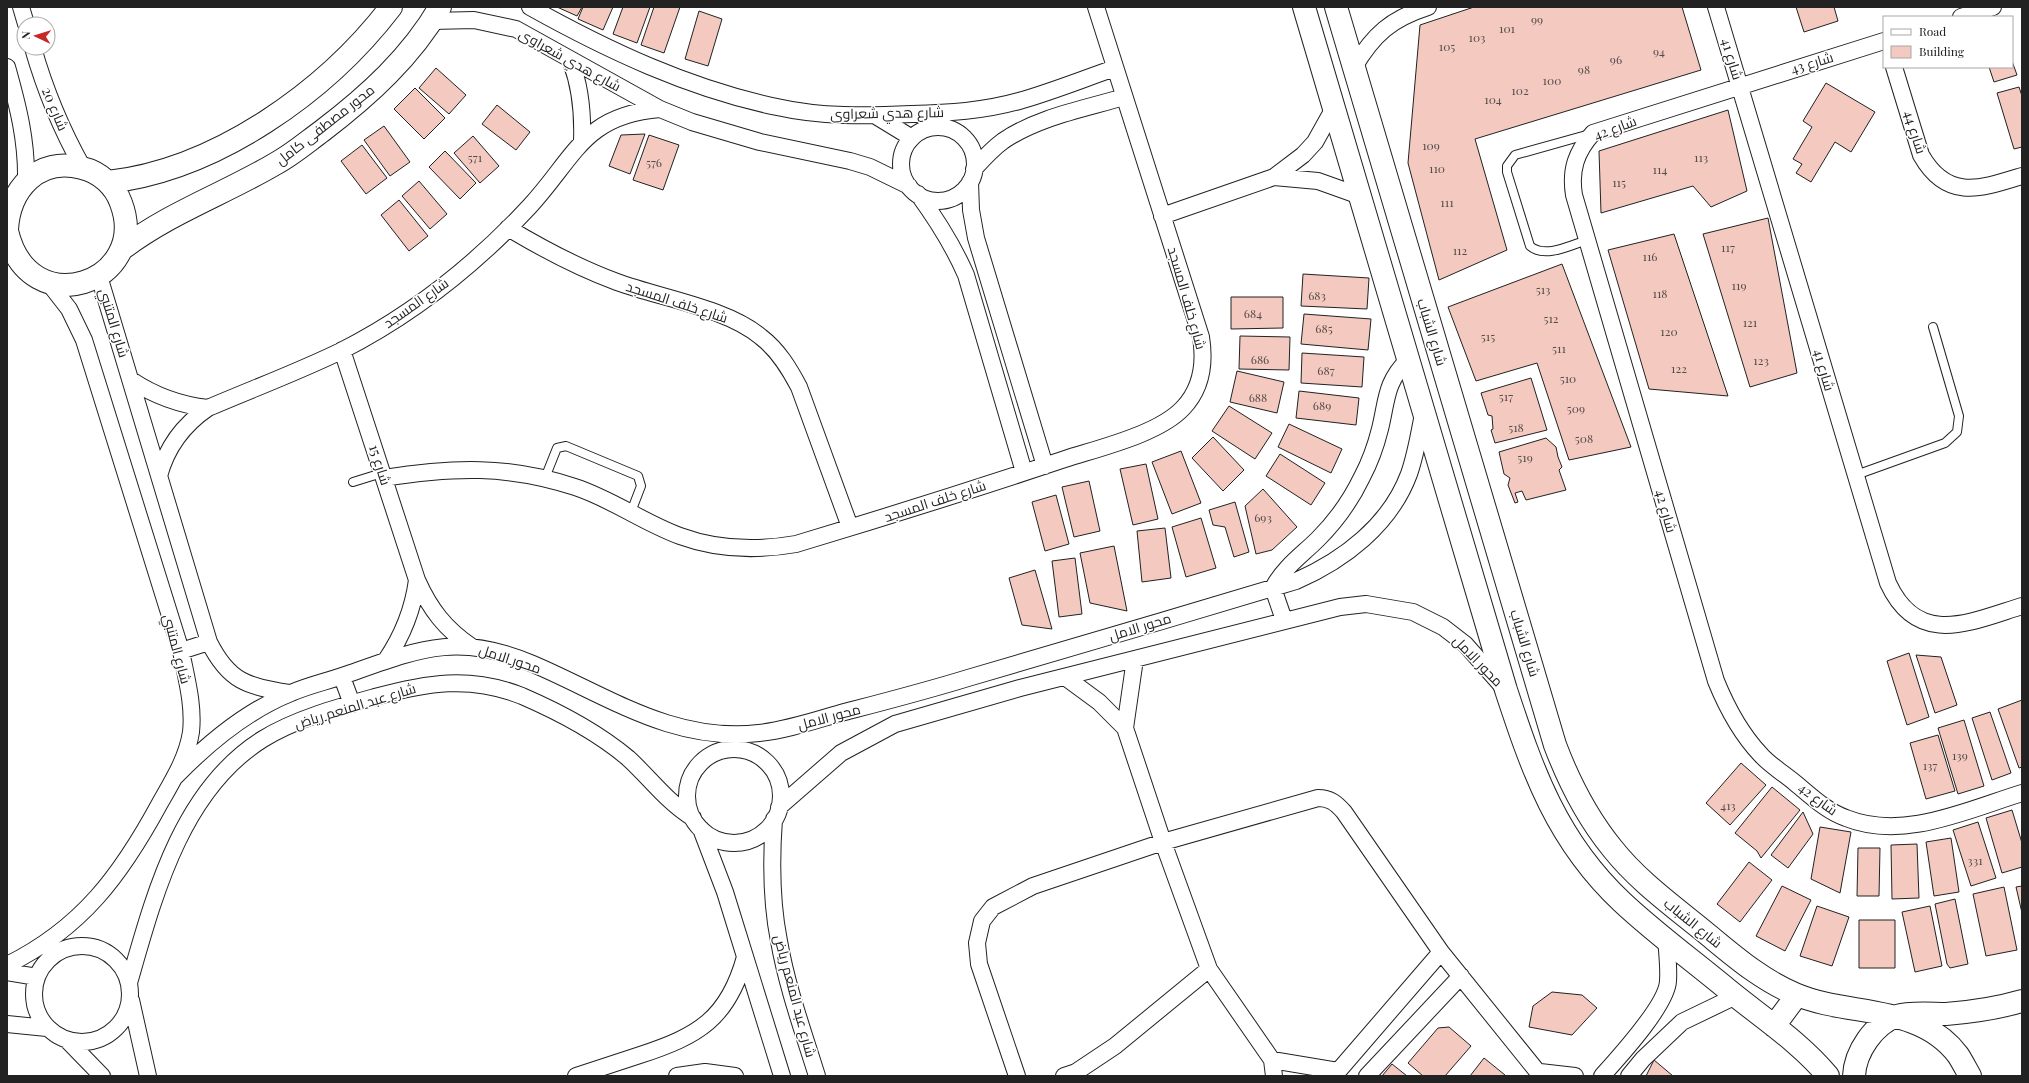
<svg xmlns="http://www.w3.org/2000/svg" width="2029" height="1083" viewBox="0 0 2029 1083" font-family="'Playfair Display',Cairo,serif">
  <rect width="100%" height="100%" fill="#fff"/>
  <path fill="#f3c9c0" stroke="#222" d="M557,7H582L577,16Z
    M583,7H613L603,30L578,19Z
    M623,7H650L637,43L613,34Z
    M654,7H680L664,53L641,45Z
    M1474,7H1682L1701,70L1475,139L1507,250L1439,280L1408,163L1420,25Z
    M1796,7H1834L1838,21L1804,32Z
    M699,11L722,19L708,66L685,59Z
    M2012,61L2017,75L1994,82L1989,67H2012Z
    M436,68L466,95L449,114L419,88Z
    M1826,83L1875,112L1851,152L1835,142L1811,182L1796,173L1802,164L1793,159L1812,127L1803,121Z
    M2019,87L2022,96V147L2014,149L1997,93Z
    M415,88L445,118L424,139L394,109Z
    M497,105L530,132L516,150L482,124Z
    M1728,110L1747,191L1711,207L1693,186L1601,213L1599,151Z
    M384,126L410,162L390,176L364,140Z
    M645,134L630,174L609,166L621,135Z
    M649,135L679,145L663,190L633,180Z
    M473,136L499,166L480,183L454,153Z
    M362,145L387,178L366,194L341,161Z
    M445,151L476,183L460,199L429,167Z
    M419,181L447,214L430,229L402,196Z
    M399,200L428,236L409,251L381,215Z
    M1768,218L1797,373L1750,387L1703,234Z
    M1674,234L1728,396L1649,389L1608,250Z
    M1562,264L1631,447L1569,460L1537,363L1476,381L1448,307Z
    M1303,274L1369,278L1367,309L1301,306Z
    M1231,297H1283V328L1231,329Z
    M1304,314L1371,319L1368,350L1301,344Z
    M1240,336L1290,337L1289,370L1239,369Z
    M1302,353L1364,357L1362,387L1301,383Z
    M1237,371L1284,382L1277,413L1230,402Z
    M1531,378L1547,430L1495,443L1491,430L1493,429L1492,416L1488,415L1481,393Z
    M1299,391L1359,398L1356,425L1296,418Z
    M1229,406L1272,433L1255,459L1212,431Z
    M1289,424L1342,449L1331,473L1278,447Z
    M1213,437L1244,470L1223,491L1192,458Z
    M1546,438L1556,447L1558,457L1562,467L1559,470L1566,490L1526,500L1522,491L1515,493L1518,502L1515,503L1508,485L1510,478L1504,474L1499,452Z
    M1181,451L1201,503L1172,514L1152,462Z
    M1280,454L1325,483L1311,505L1266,476Z
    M1146,464L1158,519L1133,525L1120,469Z
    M1089,481L1100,531L1074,537L1062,487Z
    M1263,489L1297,527L1272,550L1256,554L1245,506Z
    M1056,495L1069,544L1045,551L1032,502Z
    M1235,502L1249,552L1234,557L1225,527L1213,525L1209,510Z
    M1201,518L1216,568L1186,577L1172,527Z
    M1165,528L1171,578L1142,582L1137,531Z
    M1114,546L1127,611L1090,603L1080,553Z
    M1075,558L1082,614L1059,617L1052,561Z
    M1035,570L1052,629L1022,625L1009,578Z
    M1909,653L1929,717L1907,725L1887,661Z
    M1916,655L1941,657L1957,705L1935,713Z
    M2022,700V767L2019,768L1998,709Z
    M1990,712L2011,773L1992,780L1972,718Z
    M1964,720L1984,786L1958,794L1938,728Z
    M1938,735L1955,791L1926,799L1910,743Z
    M1741,763L1766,785L1730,825L1706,803Z
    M1772,787L1800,810L1761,858L1757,851L1735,833Z
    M2012,810L2022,843V867L2002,873L1986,818Z
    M1803,812L1813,834L1788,868L1771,855Z
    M1978,822L1996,878L1971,886L1953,830Z
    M1820,827L1851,832L1840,893L1811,879Z
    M1951,838L1959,892L1934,896L1926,842Z
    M1917,844L1919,898L1892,899L1891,845Z
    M1858,848H1880L1879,896H1857Z
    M1749,862L1772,880L1740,922L1717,904Z
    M1782,886L1811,900L1785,951L1756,936Z
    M2022,886V913L2016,887Z
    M2004,887L2017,950L1986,956L1973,894Z
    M1955,899L1968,964L1950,968L1947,964L1935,904Z
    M1817,906L1849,917L1832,966L1800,956Z
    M1930,906L1942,966L1915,972L1902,912Z
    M1859,920H1895V968H1859Z
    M1552,992L1582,995L1597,1008L1572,1035L1529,1027L1533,1006Z
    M1449,1027L1471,1046L1445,1076H1423L1408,1063L1438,1028Z
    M1484,1058L1505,1075L1504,1076H1470Z
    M1654,1060L1673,1076H1646Z
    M1392,1064L1407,1076H1382Z"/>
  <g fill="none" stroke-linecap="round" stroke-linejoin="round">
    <defs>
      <path id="lane" d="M1587,240C1571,245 1545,259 1530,246L1507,172V166L1515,155L1590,134
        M1856,475L1945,443L1957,432L1959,416L1933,327
        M545,478L557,448L566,446L638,476L641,486L631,512
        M353,482L382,473"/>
      <path id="street" d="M21,7L26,24
        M530,7C607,50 690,89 777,107C821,117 867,116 912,114C948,113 984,111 1019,101C1051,92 1083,79 1115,68
        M1716,7L1888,583C1918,648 1970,622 2022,606
        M1961,17L1993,7
        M432,21L474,20L516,29L660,109L692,122L760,142L850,161L870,167L909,186
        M1884,41L1593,133C1576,152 1570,170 1574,195L1716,681C1727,708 1741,734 1761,755C1770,765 1783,773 1794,782C1810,795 1826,811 1846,818C1903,841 1967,810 2022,793
        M33,48C45,90 61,129 83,168
        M571,62C581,88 583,113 582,141
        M7,67C18,106 27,141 26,182
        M1354,67C1374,34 1391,19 1428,7
        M1894,67L1921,155C1947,201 1980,189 2022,176
        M876,116L912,138
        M901 164a37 37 0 1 1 74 0a37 37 0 1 1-74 0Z
        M974,169C983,159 992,149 1003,141C1038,117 1084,109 1124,97
        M1274,177L1318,181L1360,196
        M970,182L971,210L976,238L1045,466
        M918,194C937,220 953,245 966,275L1024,472
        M1162,216L1274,177L1303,155L1315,142L1334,108
        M508,228C543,249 579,268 617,282C660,298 727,308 761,337C778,350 789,368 799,387L850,527
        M99,276L209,642C229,682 247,686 289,693
        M342,350L417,580C430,609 445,629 472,647
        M131,380C155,396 179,405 208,408
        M159,476C167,446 183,425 208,408C252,389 298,372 341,351C412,315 476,264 530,206C575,157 584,115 660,109
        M384,478C453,467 508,465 575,487C612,499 644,523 680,536C718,550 756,551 796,544C886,517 975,489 1065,459C1099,448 1159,434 1183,408C1202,388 1205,362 1201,337L1096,7
        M1284,620L1273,588C1284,567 1302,555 1318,539C1336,521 1351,500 1362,477C1370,462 1376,445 1380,429C1387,401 1385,382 1408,360
        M181,651L209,642
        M1135,659L1125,728L1163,842L1209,969L1272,1060L1274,1076
        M386,660C403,635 413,610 417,580
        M342,677L352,704
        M1065,677L1099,702L1125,728
        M687 796a47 47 0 1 1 94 0a47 47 0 1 1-94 0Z
        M175,777C208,743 246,711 291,693C309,685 329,681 348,674C419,649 458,632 533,664C608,696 673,743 759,733C787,730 813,721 841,713C883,702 926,691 968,678C1077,646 1187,614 1296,581C1344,560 1390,525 1409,474C1416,454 1419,434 1423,414
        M779,807L841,753L895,724L1020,688L1340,607L1366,604L1413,612L1443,627L1465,644L1503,687
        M774,819C771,860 771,901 779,941C787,987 803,1031 817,1076
        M701,829L725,892L782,1076
        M34 994a48 48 0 1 1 96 0a48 48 0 1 1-96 0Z
        M7,965C82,928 121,875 160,803C173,780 187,758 191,732C194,705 186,677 181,651L84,340L69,309L48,282
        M7,972L37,977
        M129,983C154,896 181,790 263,739C295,719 339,707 375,697C426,683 470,675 522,696C559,712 596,731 628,758C650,778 667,802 693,818
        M131,1000L148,1076
        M7,1024L47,1028
        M66,1039L102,1076
        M1272,1060L1338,1071
        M1540,1072L1575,1076
        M576,1076C597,1069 619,1062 640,1055C698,1036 728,1019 745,957
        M677,1076L705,1072L735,1076
        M1017,1076L979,964L977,943L982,921L993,907L1033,886L1163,842L1318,798C1330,798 1336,803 1344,812L1441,952L1541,1076
        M1064,1076L1076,1072L1115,1046L1209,969
        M1334,1076L1441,952
        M1367,1076L1461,976
        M1602,1076C1619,1057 1667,1005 1668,981C1669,967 1667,952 1666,938
        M1629,1076L1643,1059L1682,1022L1736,996"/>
      <path id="secondary" d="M1304,7L1506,690C1533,772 1557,841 1622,902C1655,933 1692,960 1727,989C1761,1017 1800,1042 1828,1076
        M1336,7L1555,745C1569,782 1586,816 1612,848C1638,881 1673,906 1706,933C1734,956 1760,979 1795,994C1848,1017 1919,1003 1958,1055C1962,1061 1966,1069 1970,1076
        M108,182C216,170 326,92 391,7
        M7,230C9,190 38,156 82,168C100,172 115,186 121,203C151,282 29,326 7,231
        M122,249C169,213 224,194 275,164C292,155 307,142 322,131C368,96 411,57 440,7
        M1774,1026L1797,995
        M1854,1076C1855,1052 1874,1024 1897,1016C1909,1012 1932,1014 1946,1014C1971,1012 1998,1008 2022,1001"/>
    </defs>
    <use href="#lane" stroke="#222" stroke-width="10"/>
    <use href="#street" stroke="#222" stroke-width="18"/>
    <use href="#secondary" stroke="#222" stroke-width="24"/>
    <use href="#lane" stroke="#fff" stroke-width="8"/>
    <use href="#street" stroke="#fff" stroke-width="16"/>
    <use href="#secondary" stroke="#fff" stroke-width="22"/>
  </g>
  <g text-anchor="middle" stroke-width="3" stroke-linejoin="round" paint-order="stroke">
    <g font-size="12" fill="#564c4a">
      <text x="1537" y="24">99</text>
      <text x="1507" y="33">101</text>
      <text x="1477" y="42">103</text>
      <text x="1447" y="51">105</text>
      <text x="1659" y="56">94</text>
      <text x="1616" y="64">96</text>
      <text x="1584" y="74">98</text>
      <text x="1552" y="85">100</text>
      <text x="1520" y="95">102</text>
      <text x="1493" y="104">104</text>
      <text x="1431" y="150">109</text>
      <text x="475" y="162">571</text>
      <text x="1701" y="162">113</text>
      <text x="654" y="167">576</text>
      <text x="1437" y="173">110</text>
      <text x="1660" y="174">114</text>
      <text x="1619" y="187">115</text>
      <text x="1447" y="207">111</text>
      <text x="1728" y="252">117</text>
      <text x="1460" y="255">112</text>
      <text x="1650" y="261">116</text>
      <text x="1739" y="290">119</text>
      <text x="1543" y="294">513</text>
      <text x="1660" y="298">118</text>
      <text x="1317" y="300">683</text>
      <text x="1253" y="318">684</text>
      <text x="1551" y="323">512</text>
      <text x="1750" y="327">121</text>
      <text x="1324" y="333">685</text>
      <text x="1669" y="336">120</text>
      <text x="1488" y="341">515</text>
      <text x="1559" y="353">511</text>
      <text x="1260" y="364">686</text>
      <text x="1761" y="365">123</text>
      <text x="1679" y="373">122</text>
      <text x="1326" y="375">687</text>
      <text x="1568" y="383">510</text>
      <text x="1506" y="401">517</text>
      <text x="1258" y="402">688</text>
      <text x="1322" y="410">689</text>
      <text x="1576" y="413">509</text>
      <text x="1516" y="432">518</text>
      <text x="1584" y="443">508</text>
      <text x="1525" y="462">519</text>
      <text x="1263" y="522">693</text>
      <text x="1960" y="760">139</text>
      <text x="1930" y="770">137</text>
      <text x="1728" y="810">413</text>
      <text x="1975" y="865">331</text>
    </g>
    <g font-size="14" fill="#222" stroke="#fff">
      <text transform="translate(1732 59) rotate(73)" y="5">شارع 41</text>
      <text transform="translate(570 60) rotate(29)" y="5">شارع هدي شعراوى</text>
      <text transform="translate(1812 63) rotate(-17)" y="5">شارع 43</text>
      <text transform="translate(55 109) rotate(67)" y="5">شارع 20</text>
      <text transform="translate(887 113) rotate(-1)" y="5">شارع هدي شعراوى</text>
      <text transform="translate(325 125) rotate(-38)" y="5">محور مصطفى كامل</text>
      <text transform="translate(1615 128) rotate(-21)" y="5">شارع 42</text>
      <text transform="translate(1915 132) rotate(72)" y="5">شارع 44</text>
      <text transform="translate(1187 298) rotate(74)" y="5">شارع خلف المسجد</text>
      <text transform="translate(677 302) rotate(18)" y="5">شارع خلف المسجد</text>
      <text transform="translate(416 303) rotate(-35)" y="5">شارع المسجد</text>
      <text transform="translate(114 323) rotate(73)" y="5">شارع المتنبي</text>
      <text transform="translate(1432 332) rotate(73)" y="5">شارع الشباب</text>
      <text transform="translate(1824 370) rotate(74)" y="5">شارع 41</text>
      <text transform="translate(380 465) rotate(72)" y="5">شارع 15</text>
      <text transform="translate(935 501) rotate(-18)" y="5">شارع خلف المسجد</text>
      <text transform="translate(1666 511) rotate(74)" y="5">شارع 42</text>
      <text transform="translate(1140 627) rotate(-17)" y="5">محور الامل</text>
      <text transform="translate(1525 643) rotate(73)" y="5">شارع الشباب</text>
      <text transform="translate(177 649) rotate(75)" y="5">شارع المتنبي</text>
      <text transform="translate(510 659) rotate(18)" y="5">محور الامل</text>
      <text transform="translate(1478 661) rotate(46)" y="5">محور الامل</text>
      <text transform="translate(355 706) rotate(-17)" y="5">شارع عبد المنعم رياض</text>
      <text transform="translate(829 717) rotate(-15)" y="5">محور الامل</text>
      <text transform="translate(1818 799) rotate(36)" y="5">شارع 42</text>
      <text transform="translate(1693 923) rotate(39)" y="5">شارع الشباب</text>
      <text transform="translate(795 996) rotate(75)" y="5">شارع عبد المنعم رياض</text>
    </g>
  </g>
  <rect width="2029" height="1083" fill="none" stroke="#222222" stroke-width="16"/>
  <rect x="1883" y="16" width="130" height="52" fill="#ffffff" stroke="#a7a7a7"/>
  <rect x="1891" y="29" width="20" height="6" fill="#ffffff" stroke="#a7a7a7"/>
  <text x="1919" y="36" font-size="12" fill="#222222">Road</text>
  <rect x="1891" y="46" width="20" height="12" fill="#f3c9c0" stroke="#a7a7a7"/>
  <text x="1919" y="56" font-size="12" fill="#222222">Building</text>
  <g transform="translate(36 36) rotate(274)"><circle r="19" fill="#ffffff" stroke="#a7a7a7"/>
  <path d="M0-3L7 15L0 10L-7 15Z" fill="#c62828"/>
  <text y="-6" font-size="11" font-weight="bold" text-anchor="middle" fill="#222222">N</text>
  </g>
</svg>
